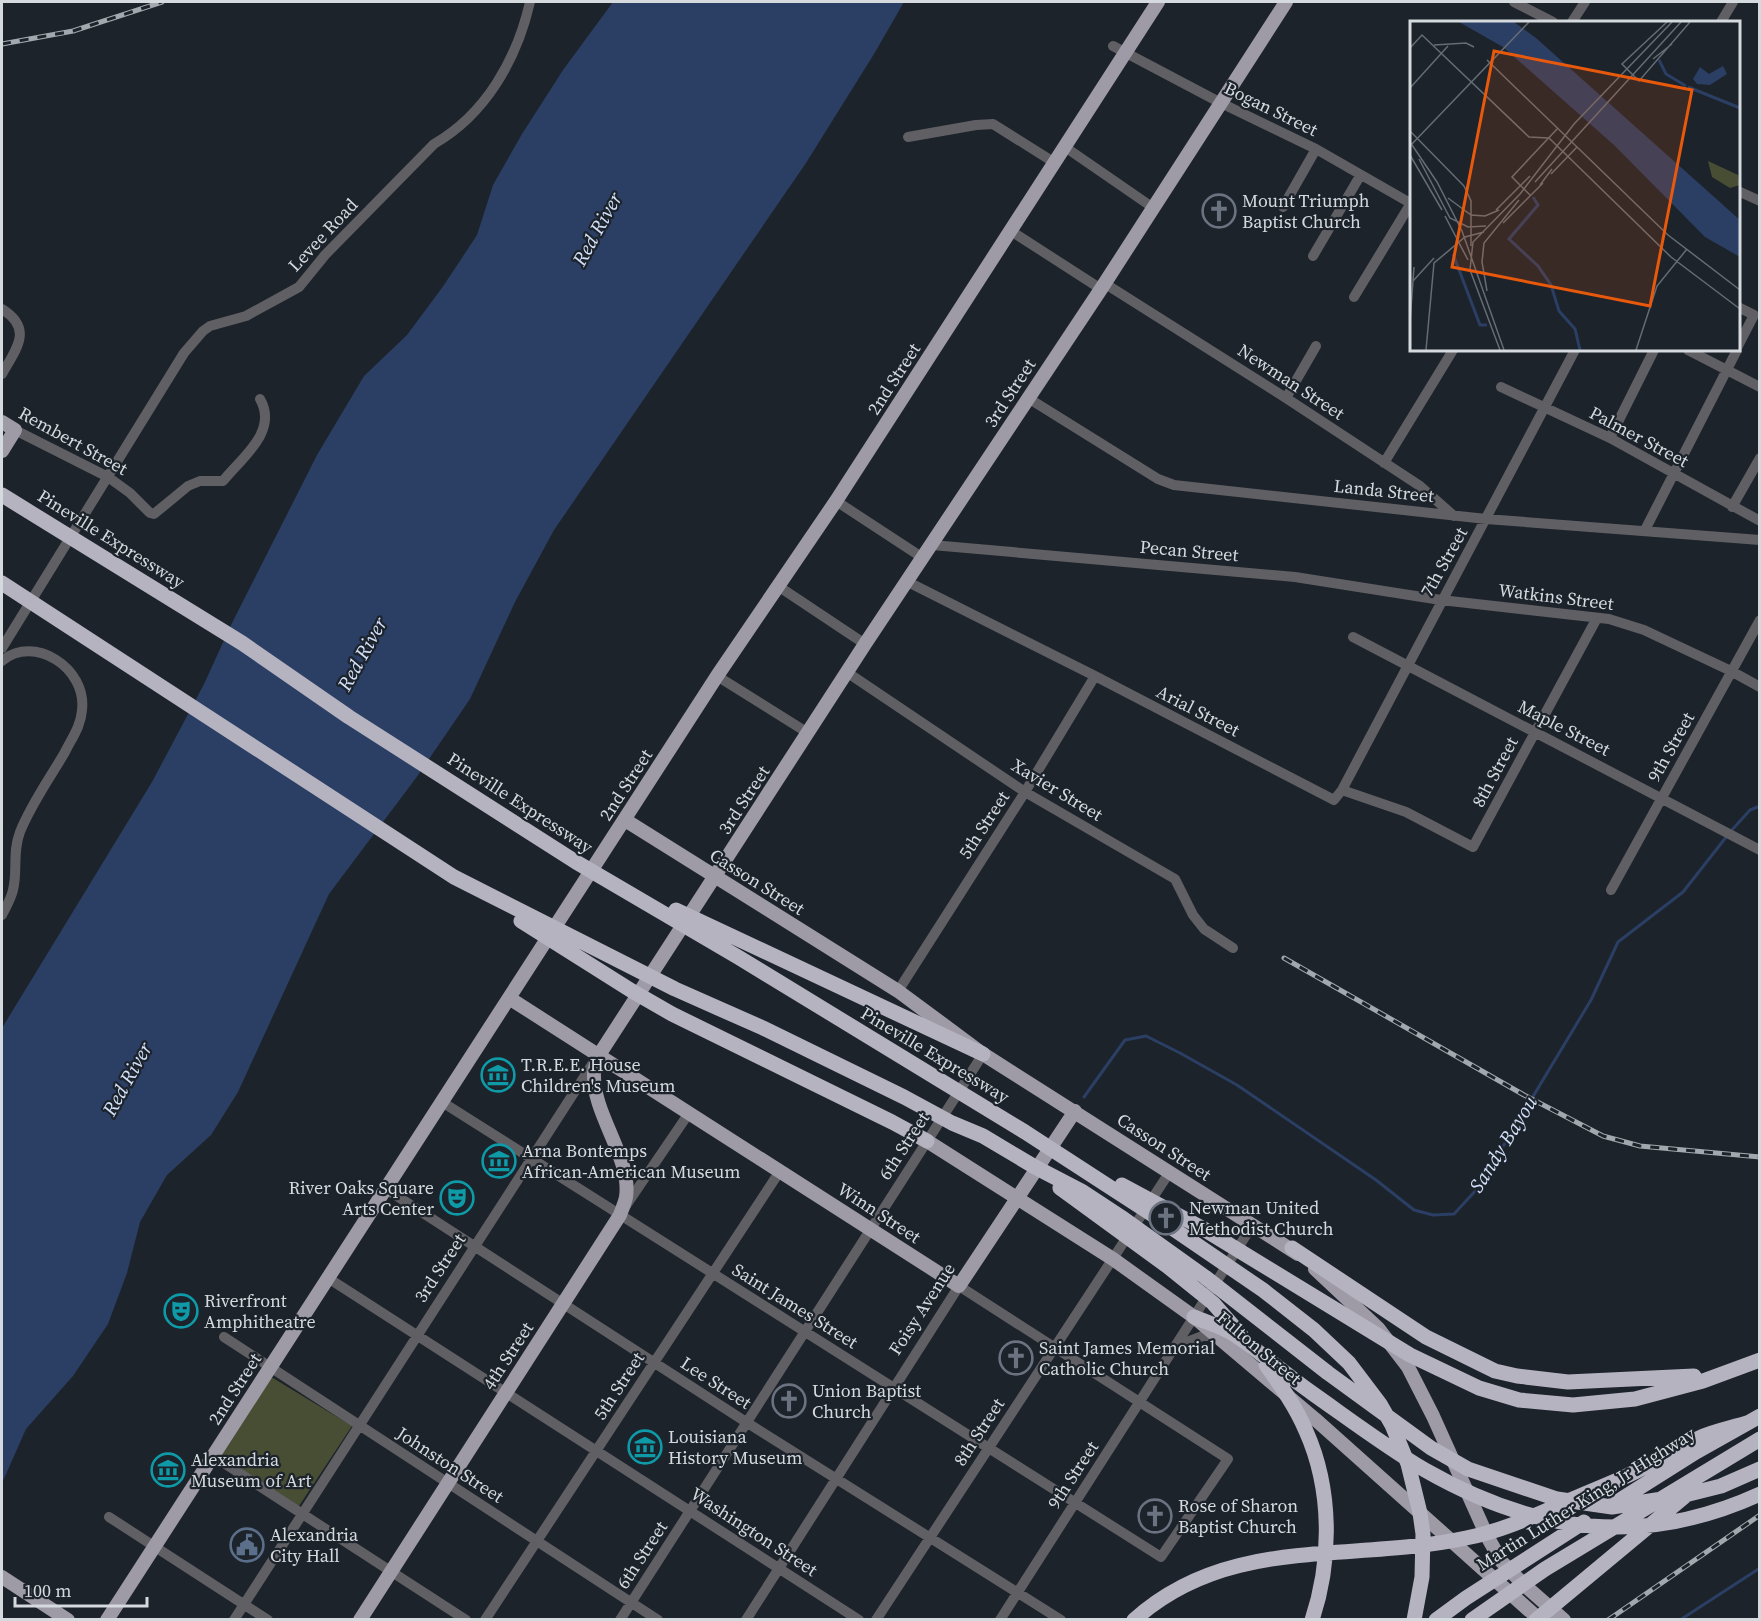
<svg xmlns="http://www.w3.org/2000/svg" width="1761" height="1621" viewBox="0 0 1761 1621" font-family="'Source Serif 4',serif">
  <rect width="100%" height="100%" fill="#1c232b"/>
  <path fill="#474e34" d="M268,1375L352,1426L297,1509L214,1456Z"/>
  <path fill="#2b3e63" d="M613,2H904L874,54L806,163L554,530L515,602L470,699L416,778L329,894L238,1092L211,1135L167,1175L140,1222L127,1273L108,1324L73,1376L26,1429L2,1483V1028L152,782L204,684L231,625L317,455L364,376L407,335L444,285L477,235L493,185L522,134L563,70Z"/>
  <g fill="none" stroke-linecap="round" stroke-linejoin="round">
    <path stroke="#2b3e63" stroke-width="3" d="M1731,831L1750,810L1760,806
      M1084,1097L1125,1040L1146,1036L1180,1053L1237,1085L1376,1180L1414,1210L1433,1215L1454,1214L1478,1188L1591,1000L1618,942L1683,892L1727,836
      M1680,1620L1760,1568"/>
    <path stroke="#605f64" stroke-width="10" d="M1514,2L1553,22
      M1572,22L1585,2
      M1721,22L1733,2
      M1113,46L1221,103L1316,149L1412,204
      M908,137L976,125L993,124L1055,163
      M1065,147L1152,207
      M1738,191L1760,201
      M1283,207L1316,149
      M1011,231L1101,289
      M1313,256L1360,176
      M1104,283L1286,398L1420,486L1454,516
      M1354,297L1411,203
      M1738,307L1754,315L1738,346
      M2,309C34,329 16,349 2,374
      M1688,350L1760,387
      M1501,387L1610,438L1760,521
      M1028,398L1158,479L1174,485L1486,519L1760,540
      M1286,398L1316,346
      M15,430L108,477L130,493L150,513L154,514L188,486L200,481H223C240,459 279,432 260,399
      M1610,438L1654,350
      M1384,463L1453,350
      M836,501L923,558
      M1732,507L1760,458
      M1645,530L1737,350
      M932,545L1295,577L1441,600L1609,619L1644,630L1731,671L1760,687
      M908,582L1095,676L1334,800L1342,790L1406,812L1473,847L1597,618
      M778,586L865,644
      M1353,637L1760,850
      M2,648L184,353L203,331L210,326L246,316L299,287L325,255L434,144C486,114 517,59 530,2
      M2,661C34,634 87,668 82,710C81,726 72,738 65,752C50,778 31,804 20,832C12,853 18,870 13,890C11,899 6,907 2,915
      M848,673L1025,792L1175,879L1193,915L1204,929L1233,948
      M717,676L808,733
      M1342,790L1575,350
      M1611,890L1760,620
      M898,991L1025,792L1095,676
      M442,1102C682,1253 921,1406 1161,1557L1228,1459L959,1286C888,1397 817,1508 746,1620
      M386,1189L746,1422L1061,1620
      M625,1207L689,1113
      M328,1278L859,1620
      M224,1337L658,1620
      M1177,1346L1205,1335L1217,1338
      M213,1456L466,1620
      M109,1517L268,1620
      M234,1620L595,1060
      M485,1620L780,1171
      M620,1620L983,1054
      M876,1620L1169,1173
      M1000,1620L1252,1226"/>
    <path stroke="#9e9ba6" stroke-width="14" d="M2,422L15,430L2,451
      M625,820L898,991L983,1054L1298,1254
      M509,998L959,1286L1075,1111
      M927,1141L1113,1259L1194,1317L1315,1419L1540,1620
      M1315,1269L1378,1328L1408,1367L1433,1416L1487,1536L1501,1561L1522,1583L1564,1620
      M2,1577L68,1620
      M107,1620L717,676L836,501L1158,2
      M360,1620L620,1215C622,1209 625,1203 626,1197C632,1158 592,1114 594,1073C595,1067 597,1061 599,1055L865,644L1101,289L1286,2"/>
    <path stroke="#b6b3c1" stroke-width="15" d="M2,495L242,643L349,717L576,862L738,957L1025,1132L1156,1217L1263,1290L1314,1330L1349,1363L1380,1404L1392,1425L1408,1464L1420,1513L1423,1534L1422,1577L1414,1620
      M2,583L454,877L675,989L763,1028L904,1097L952,1123L983,1136L1035,1167L1083,1192L1124,1219L1205,1277L1328,1373L1431,1448L1468,1469L1557,1499L1612,1507L1681,1496L1721,1486L1760,1469
      M676,910L983,1054
      M521,921L632,991L672,1014L892,1122L927,1141
      M1122,1185L1202,1228L1410,1355L1479,1388L1519,1400L1573,1405L1635,1399L1703,1381L1760,1360
      M1060,1188L1167,1266L1213,1303L1241,1335
      M1292,1248L1426,1337L1495,1371L1517,1376L1568,1382L1694,1376
      M1194,1317C1208,1323 1223,1327 1235,1335C1262,1353 1286,1375 1312,1393C1349,1419 1386,1447 1425,1470C1535,1533 1642,1548 1760,1494
      M1266,1365C1281,1386 1296,1407 1306,1431C1332,1489 1332,1560 1312,1620
      M1612,1505L1696,1452L1760,1416
      M1134,1620C1229,1534 1351,1563 1466,1538C1503,1531 1538,1514 1573,1499C1593,1490 1615,1482 1635,1472C1656,1461 1677,1448 1699,1438C1714,1431 1731,1428 1747,1423
      M1436,1620L1466,1598L1584,1522
      M1472,1620L1545,1569L1760,1439
      M1536,1620L1684,1497"/>
    <defs>
      <path id="rail" d="M2,44L73,31L162,2
        M1284,958L1524,1095L1603,1136L1640,1146L1760,1157
        M1608,1620L1760,1515"/>
    </defs>
    <use href="#rail" stroke="#a3a8ae" stroke-width="5"/>
    <use href="#rail" stroke="#1c232b" stroke-width="3" stroke-dasharray="9" stroke-linecap="butt"/>
  </g>
  <defs>
    <symbol id="church-ring" viewBox="-11 -11 22 22"><circle r="9.5" fill="#1c232b" stroke="#6b7280" stroke-width="1.5"/><path d="M-1.2-6h2.4v3.5h3.3v2.4h-3.3V6h-2.4V-.1h-3.3v-2.4h3.3Z" fill="#6b7280"/></symbol>
    <symbol id="museum-ring" viewBox="-11 -11 22 22"><circle r="9.5" fill="#1c232b" stroke="#0f9aa8" stroke-width="1.5"/><path d="M0-6L6-3V-2H-6V-3ZM-5-1h2V3h-2ZM-1-1h2V3h-2ZM3-1h2V3H3ZM-6 4H6V6H-6Z" fill="#0f9aa8"/></symbol>
    <symbol id="theatre-ring" viewBox="-11 -11 22 22"><circle r="9.5" fill="#1c232b" stroke="#0f9aa8" stroke-width="1.5"/><path d="M-5-5.5Q0-4 5-5.5V0Q5 5 0 6Q-5 5-5 0ZM-3.3-2.5H-1v1.5H-3.3ZM1-2.5H3.3v1.5H1ZM-2.8 1Q0 5.5 2.8 1Z" fill="#0f9aa8"/></symbol>
    <symbol id="civic-ring" viewBox="-11 -11 22 22"><circle r="9.5" fill="#1c232b" stroke="#5c6f8a" stroke-width="1.5"/><path d="M-.6-6.5H3V-4.5H.6V-3L4-1V1h2V6H-6V1h2V-1L-.6-3ZM-1.2 2.5V6h2.4V2.5Z" fill="#5c6f8a"/></symbol>
  </defs>
  <g fill-rule="evenodd">
    <use href="#church-ring" x="1200" y="192" width="38" height="38"/>
    <use href="#museum-ring" x="479" y="1056" width="38" height="38"/>
    <use href="#museum-ring" x="480" y="1142" width="38" height="38"/>
    <use href="#theatre-ring" x="438" y="1179" width="38" height="38"/>
    <use href="#church-ring" x="1147" y="1199" width="38" height="38"/>
    <use href="#theatre-ring" x="162" y="1292" width="38" height="38"/>
    <use href="#church-ring" x="997" y="1339" width="38" height="38"/>
    <use href="#church-ring" x="770" y="1382" width="38" height="38"/>
    <use href="#museum-ring" x="626" y="1428" width="38" height="38"/>
    <use href="#museum-ring" x="149" y="1451" width="38" height="38"/>
    <use href="#church-ring" x="1136" y="1497" width="38" height="38"/>
    <use href="#civic-ring" x="228" y="1526" width="38" height="38"/>
  </g>
  <g text-anchor="middle" stroke-width="4.5" stroke-linejoin="round" paint-order="stroke">
    <g font-size="18" fill="#d5dadf" stroke="#1c232b">
      <text transform="translate(1271 109) rotate(26)" y="6">Bogan Street</text>
      <text transform="translate(323 235) rotate(-47)" y="6">Levee Road</text>
      <text transform="translate(894 379) rotate(-57)" y="6">2nd Street</text>
      <text transform="translate(1291 382) rotate(33)" y="6">Newman Street</text>
      <text transform="translate(1010 393) rotate(-57)" y="6">3rd Street</text>
      <text transform="translate(1639 437) rotate(28)" y="6">Palmer Street</text>
      <text transform="translate(73 441) rotate(29)" y="6">Rembert Street</text>
      <text transform="translate(1384 491) rotate(6)" y="6">Landa Street</text>
      <text transform="translate(111 539) rotate(32)" y="6">Pineville Expressway</text>
      <text transform="translate(1189 551) rotate(5)" y="6">Pecan Street</text>
      <text transform="translate(1444 562) rotate(-61)" y="6">7th Street</text>
      <text transform="translate(1556 597) rotate(7)" y="6">Watkins Street</text>
      <text transform="translate(1198 711) rotate(27)" y="6">Arial Street</text>
      <text transform="translate(1564 728) rotate(27)" y="6">Maple Street</text>
      <text transform="translate(1671 747) rotate(-61)" y="6">9th Street</text>
      <text transform="translate(1495 772) rotate(-62)" y="6">8th Street</text>
      <text transform="translate(626 785) rotate(-57)" y="6">2nd Street</text>
      <text transform="translate(1057 790) rotate(31)" y="6">Xavier Street</text>
      <text transform="translate(744 800) rotate(-57)" y="6">3rd Street</text>
      <text transform="translate(520 803) rotate(33)" y="6">Pineville Expressway</text>
      <text transform="translate(984 825) rotate(-57)" y="6">5th Street</text>
      <text transform="translate(757 882) rotate(32)" y="6">Casson Street</text>
      <text transform="translate(935 1055) rotate(31)" y="6">Pineville Expressway</text>
      <text transform="translate(904 1146) rotate(-57)" y="6">6th Street</text>
      <text transform="translate(1164 1147) rotate(33)" y="6">Casson Street</text>
      <text transform="translate(879 1213) rotate(33)" y="6">Winn Street</text>
      <text transform="translate(440 1268) rotate(-57)" y="6">3rd Street</text>
      <text transform="translate(795 1306) rotate(32)" y="6">Saint James Street</text>
      <text transform="translate(922 1309) rotate(-57)" y="6">Foisy Avenue</text>
      <text transform="translate(1259 1348) rotate(40)" y="6">Fulton Street</text>
      <text transform="translate(508 1356) rotate(-57)" y="6">4th Street</text>
      <text transform="translate(716 1383) rotate(33)" y="6">Lee Street</text>
      <text transform="translate(619 1386) rotate(-57)" y="6">5th Street</text>
      <text transform="translate(235 1389) rotate(-57)" y="6">2nd Street</text>
      <text transform="translate(979 1432) rotate(-57)" y="6">8th Street</text>
      <text transform="translate(450 1465) rotate(33)" y="6">Johnston Street</text>
      <text transform="translate(1073 1475) rotate(-57)" y="6">9th Street</text>
      <text transform="translate(1586 1499) rotate(-32)" y="6">Martin Luther King, Jr Highway</text>
      <text transform="translate(754 1532) rotate(33)" y="6">Washington Street</text>
      <text transform="translate(642 1555) rotate(-57)" y="6">6th Street</text>
    </g>
    <g font-size="18" fill="#d5dadf" stroke="#1c232b" text-anchor="start">
      <text x="1242" y="207">Mount Triumph<tspan x="1242" dy="21">Baptist Church</tspan></text>
      <text x="521" y="1071">T.R.E.E. House<tspan x="521" dy="21">Children's Museum</tspan></text>
      <text x="522" y="1157">Arna Bontemps<tspan x="522" dy="21">African-American Museum</tspan></text>
      <text x="434" y="1194" text-anchor="end">River Oaks Square<tspan x="434" dy="21">Arts Center</tspan></text>
      <text x="1189" y="1214">Newman United<tspan x="1189" dy="21">Methodist Church</tspan></text>
      <text x="204" y="1307">Riverfront<tspan x="204" dy="21">Amphitheatre</tspan></text>
      <text x="1039" y="1354">Saint James Memorial<tspan x="1039" dy="21">Catholic Church</tspan></text>
      <text x="812" y="1397">Union Baptist<tspan x="812" dy="21">Church</tspan></text>
      <text x="668" y="1443">Louisiana<tspan x="668" dy="21">History Museum</tspan></text>
      <text x="191" y="1466">Alexandria<tspan x="191" dy="21">Museum of Art</tspan></text>
      <text x="1178" y="1512">Rose of Sharon<tspan x="1178" dy="21">Baptist Church</tspan></text>
      <text x="270" y="1541">Alexandria<tspan x="270" dy="21">City Hall</tspan></text>
    </g>
    <g font-size="20" font-style="italic" fill="#d2e0fa" stroke="#1c232b">
      <text transform="translate(597 229) rotate(-61)" y="7">Red River</text>
      <text transform="translate(362 654) rotate(-61)" y="7">Red River</text>
      <text transform="translate(127 1079) rotate(-61)" y="7">Red River</text>
      <text transform="translate(1503 1144) rotate(-58)" y="7">Sandy Bayou</text>
    </g>
  </g>
  <g transform="translate(1410 21)">
    <rect width="330" height="330" fill="#1c232b"/>
    <path d="M298,140L328,154L330,164L320,167L302,156Z" fill="#474e34"/>
    <path d="M49,1H104L126,17L330,199V236L295,216L204,124L93,26ZM313,45L317,53L300,64L287,63L283,58L290,46L299,53Z" fill="#2b3e63"/>
    <path fill="none" stroke="#2b3e63" stroke-width="3" d="M249,39L256,53L276,65M278,66L330,87M123,176L128,184L99,218L128,245L141,264L149,290L165,308L170,329M43,233L70,304H77"/>
    <path fill="none" stroke="#666c73" stroke-width="1.5" d="M257,1L212,43L229,60L280,1M24,24L56,22L64,26M0,27L12,14L119,116L139,117M243,38L262,23M77,39L258,214L330,269M0,67L38,25M0,110L54,165M139,117L261,236L330,288M0,121L27,161L52,210L94,329M0,125L119,1M0,134L32,189M9,138L40,197L58,206L76,205M141,153L167,126M125,161L271,1M130,164L142,148M54,165L61,180V225M120,174L102,156L148,107M38,177L61,194L75,195L89,189M86,189L120,155M35,195L58,239M93,202L133,162M3,260L24,237M77,270L72,241L74,222L109,179M0,301L4,246M16,329L24,242L55,216L74,211M90,329L60,249L63,221L110,173L164,103L262,1M226,329L247,265L277,228"/>
    <path fill="#e8590c" fill-opacity="0.15" stroke="#e8590c" stroke-width="3" d="M84,30L282,69L240,285L42,246Z"/>
    <rect width="330" height="330" fill="none" stroke="#d5dadf" stroke-width="3"/>
  </g>
  <rect width="1761" height="1621" fill="none" stroke="#d5dadf" stroke-width="6"/>
  <path d="M15 1597v9h132v-9" fill="none" stroke="#d5dadf" stroke-width="3"/>
  <text x="24" y="1597" font-size="18" fill="#d5dadf" stroke="#1c232b" stroke-width="4.5" paint-order="stroke">100 m</text>
</svg>
